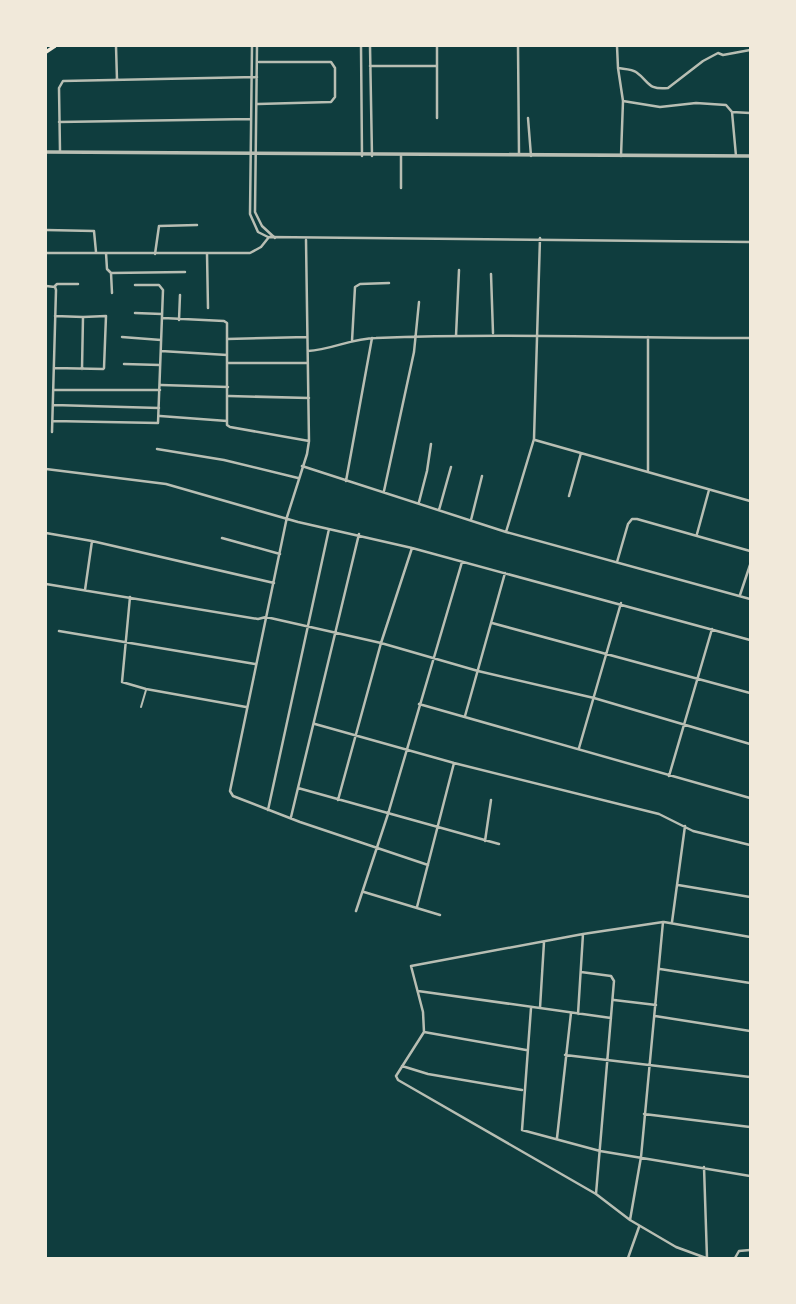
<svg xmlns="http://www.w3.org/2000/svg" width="796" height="1304" viewBox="0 0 796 1304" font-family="Inter,sans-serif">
  <rect width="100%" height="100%" fill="#0f3d3e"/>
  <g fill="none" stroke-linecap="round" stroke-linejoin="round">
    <path stroke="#b8beb3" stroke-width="2" d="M141,707L146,690"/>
    <path stroke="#b8beb3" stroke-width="2.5" d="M116,46L117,80
      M252,46L250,214L258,232L268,237
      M257,46L255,212L262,226L275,238
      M361,46L362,156
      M370,46L372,156
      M437,46V118
      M518,46L519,154
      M617,46L618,68L623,101L621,156
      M370,66H437
      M618,68C623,69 632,69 636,72C650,82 647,90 668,88L703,61L718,53L723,55L750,50
      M623,101L660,107L696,103L726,105L732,112L736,156
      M258,104L331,102L335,97V68L331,62H259
      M732,112L750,113
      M528,118L531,156
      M59,122L251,119
      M60,151L59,88L63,81L257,77
      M401,156V188
      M46,230L94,231L96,252
      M306,240L309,441L307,454L287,517L230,791L233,796L300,822L428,865
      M46,253H250L261,247L269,237L750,242
      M106,253L107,269L111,273L185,272
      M207,253L208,308
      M155,254L159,226L197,225
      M111,273L112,293
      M491,274L493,333
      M46,286L55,287L56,290L52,432
      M55,286L57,284H78
      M135,313L162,314
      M55,316L83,317
      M163,318L224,321L227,323V425L230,427L309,441
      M179,320L180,295
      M456,336L459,270
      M122,337L161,340
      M227,339L307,337
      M352,341L355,287L360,284L389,283
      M161,351L227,355
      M308,351C331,350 352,338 376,338C500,333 626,338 750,338
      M228,363H308
      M124,364L160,365
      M54,368L103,369L104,368L106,316L83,317L82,369
      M161,385L228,387
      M54,390H160
      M229,396L309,398
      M54,405L159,408
      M160,416L227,421
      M53,421L158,423L163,290L159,285H135
      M535,440L750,501
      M157,449L224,460L298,478
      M302,466L506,532L750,599
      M46,469L166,484L298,522L412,548L750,640
      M648,470V337
      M346,481L372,338
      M384,491L414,352L419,302
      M569,496L581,453
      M419,502L427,471L431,444
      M439,510L451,467
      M471,520L482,476
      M506,532L534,439L540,238
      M46,533L92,541L274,583
      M697,534L709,490
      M222,538L280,554
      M617,562L628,524L632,519H637L750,551
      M46,584L258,619L266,617L381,643L478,671L594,698L750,744
      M85,590L92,541
      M740,595L750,565
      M130,597L122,682L146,689L246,707
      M492,623L750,693
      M59,631L255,664
      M419,704L750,798
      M465,716L505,573
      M315,724L454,763L659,814L693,831L750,845
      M579,748L621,603
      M669,776L712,629
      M298,788L499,844
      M338,800L381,643L412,548
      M268,810L329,529
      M291,817L359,534
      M485,841L491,800
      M678,885L750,897
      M364,892L440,915
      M417,907L454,763
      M356,911L388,814L462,562
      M664,922L750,937
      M672,922L685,826
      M660,969L750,983
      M581,972L611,976L614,981L596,1194
      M418,991L611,1018
      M614,1000L656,1005
      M531,1008L522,1130L600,1151L750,1176
      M540,1008L544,942
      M578,1014L583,934
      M655,1016L750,1031
      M424,1032L526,1050
      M565,1055L750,1077
      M402,1066L428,1074L522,1090
      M644,1114L750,1127
      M557,1138L571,1013
      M704,1167L707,1258
      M630,1220L596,1194L398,1080L396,1076L424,1032L423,1012L411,966L583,934L663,922L641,1157L630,1220L676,1247L706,1258
      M628,1258L639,1227
      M735,1258L739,1251L750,1250"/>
    <path stroke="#b8beb3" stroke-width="3.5" d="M46,152L750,156"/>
    <path stroke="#f1e9da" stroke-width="3.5" d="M46,52L55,46"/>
  </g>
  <rect width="796" height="1304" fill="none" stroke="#f1e9da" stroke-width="94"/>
</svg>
